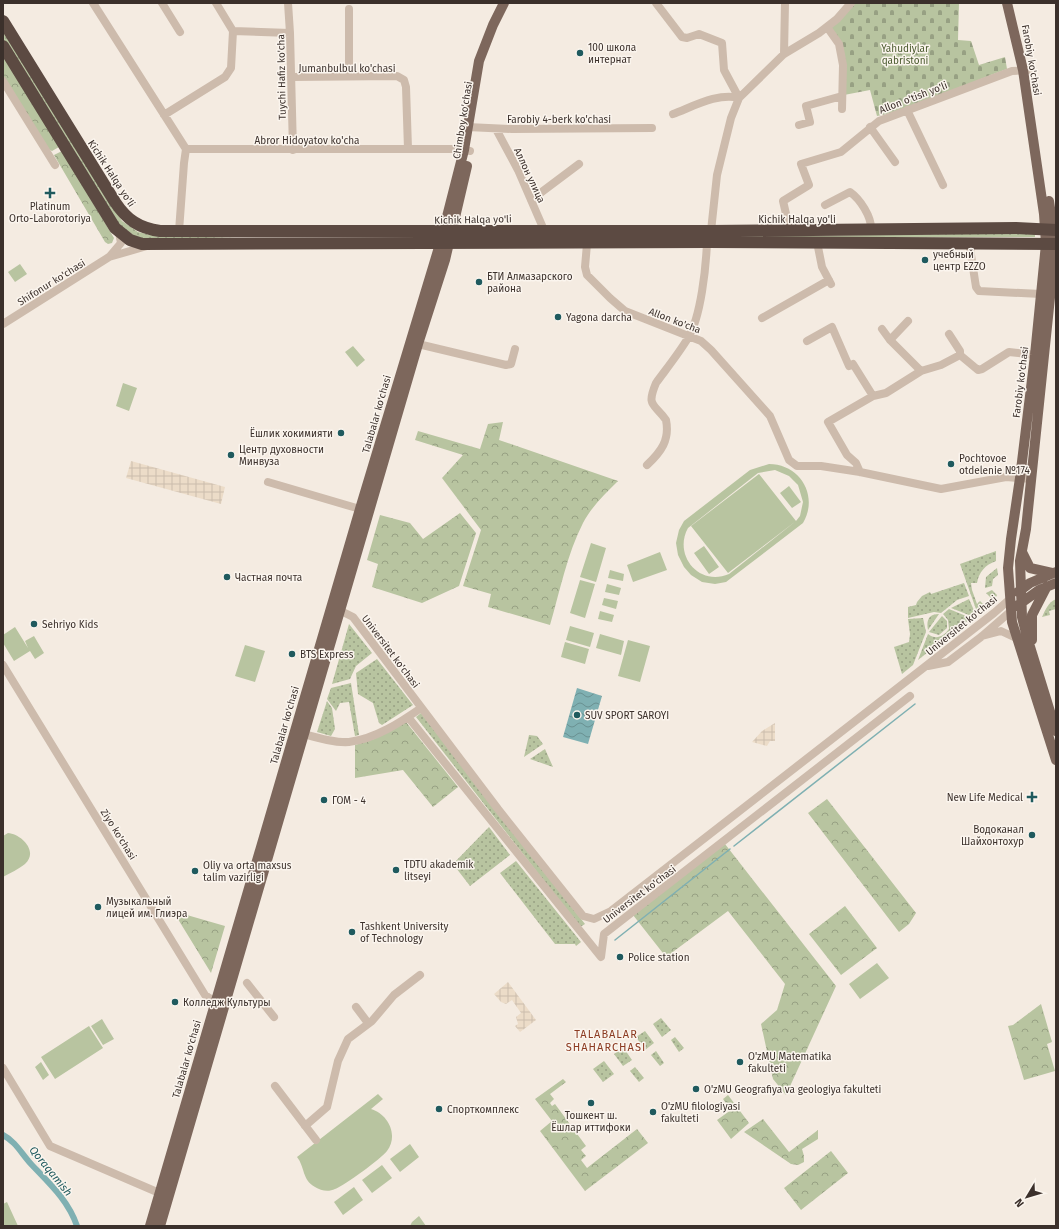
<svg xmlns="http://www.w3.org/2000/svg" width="1059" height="1229" viewBox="0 0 1059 1229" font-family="'Fira Sans',sans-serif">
  <defs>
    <pattern id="grass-dots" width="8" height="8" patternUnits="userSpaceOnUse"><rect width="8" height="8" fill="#b8c4a0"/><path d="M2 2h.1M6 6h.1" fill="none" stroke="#97a083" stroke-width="1.8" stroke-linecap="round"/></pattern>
    <pattern id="forest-crowns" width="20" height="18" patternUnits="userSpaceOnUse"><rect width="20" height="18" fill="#b8c4a0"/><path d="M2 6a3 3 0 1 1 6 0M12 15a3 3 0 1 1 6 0" fill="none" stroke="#97a083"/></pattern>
    <pattern id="cemetery-stones" width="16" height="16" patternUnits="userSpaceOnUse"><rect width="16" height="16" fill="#b8c4a0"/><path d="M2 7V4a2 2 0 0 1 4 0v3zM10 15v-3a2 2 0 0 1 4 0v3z" fill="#97a083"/></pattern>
    <pattern id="plaza-grid" width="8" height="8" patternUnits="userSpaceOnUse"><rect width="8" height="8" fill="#ecdcc8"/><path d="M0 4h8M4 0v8" fill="none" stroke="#cbbdac"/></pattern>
    <pattern id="water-waves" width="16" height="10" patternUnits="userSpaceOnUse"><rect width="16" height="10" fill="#7fb0b2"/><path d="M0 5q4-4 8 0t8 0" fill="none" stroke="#699091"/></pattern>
  </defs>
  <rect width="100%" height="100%" fill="#f4ebe1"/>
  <path fill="url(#grass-dots)" d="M3,30L122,221L138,232L151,235L236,238L160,241L136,237L115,222L3,38Z
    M1035,233V237L628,238Z
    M996,551V561C985,565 979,572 977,583H971L972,590L977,604L980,601L984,605L977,612L960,564Z
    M997,568L998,575L993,579L992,586L985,588L986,577Z
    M964,583L969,596L957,600L941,613L934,612L908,618V607L916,605L917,602L922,596L930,592L931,594Z
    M992,590L997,595L994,601L986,593Z
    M969,599L976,615L974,617L951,608Z
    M1056,599V609L1049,611L1050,615L1042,617C1045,611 1048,602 1056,599Z
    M949,609L971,618L918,660L928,634C936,640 943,637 949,629L948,620L943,614Z
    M939,614L928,630C926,620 929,614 939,614Z
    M942,616L947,621V628L939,635L929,632Z
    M923,618L926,632L913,665L902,674L894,647L909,642L910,634L908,619Z
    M349,624L372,653L356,666L350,679L332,684Z
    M377,659L413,705L382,725L379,723L373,703L358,694L356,673Z
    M351,683L359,735L355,736L349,702L340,703L336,711L327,699L331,688Z
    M327,701L332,708L335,729L331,736L317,732Z
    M421,713L585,924L580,927L416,717Z
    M529,735L537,736L543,744L524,757Z
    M545,749L553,767L530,759Z
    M489,827L510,855L470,886L453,864Z
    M516,861L581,942L576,946L575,944H555L500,873Z
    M661,1018L671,1030L662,1037L653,1024Z
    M645,1031L654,1043L645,1050L636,1037Z
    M675,1037L684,1048L679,1052L671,1040Z
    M623,1047L632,1060L623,1066L614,1054Z
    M656,1051L664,1063L660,1066L651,1055Z
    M604,1061L614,1074L603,1082L593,1069Z
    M635,1067L644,1078L639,1082L630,1071Z"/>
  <path fill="url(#forest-crowns)" d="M3,56L59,147L52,151L48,149L3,76Z
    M62,151L114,238L112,243L108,244L105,242L54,155Z
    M503,422L499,440L618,481C605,494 592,506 583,523C567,554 560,591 550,625L488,607L491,594L463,586L481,530L442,478L463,455L415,440L418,431L480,449L488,424Z
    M460,513L476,533L459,586L422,603L372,587L378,564L367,560L380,515L410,523L423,539Z
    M406,722L458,787L433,807L403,770L355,778V745L374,739Z
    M827,799L916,913L909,924L899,932L808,813Z
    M725,844L836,986L786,1095L773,1079L761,1024L777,1010L785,984L728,911L666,957L633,915Z
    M845,906L877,948L841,975L809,934Z
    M173,911L225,926L211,973Z
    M1041,1004L1052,1042L1047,1044L1055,1071L1024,1080L1008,1026L1013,1025Z
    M563,1079L566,1082L550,1094L554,1099L550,1103L552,1106L555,1104L586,1146L581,1150L586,1156L581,1160L587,1168L637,1129L648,1143L585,1191L540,1131L552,1121L535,1099Z
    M728,1095L749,1123L731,1139L717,1120L731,1110L723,1099Z
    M763,1119L789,1152L818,1130V1139L802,1149L804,1156V1162L798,1165L791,1164L744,1132Z
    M831,1151L848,1173L801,1210L784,1188Z"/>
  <path fill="url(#cemetery-stones)" d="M855,3H959L958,40L971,41L979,65L1005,57L1007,69C964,84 922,108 877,116L870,90L844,95V62L830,28Z"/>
  <path fill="#b8c4a0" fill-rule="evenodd" d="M20,264L27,274L15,282L8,272Z
    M353,346L365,360L357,367L345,352Z
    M123,383L137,388L129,411L116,406Z
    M769,464C800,464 819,496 803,523L726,582L715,584L702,582L691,575L684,567L678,555L676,543L679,530L684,521L750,470ZM775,470L789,476L798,485L803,502L800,516L796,521L729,574C699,587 673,555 688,528L758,473Z
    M759,474L796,521L728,573L691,526Z
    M789,486L801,502L792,508L780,493Z
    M591,543L606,548L596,582L580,577Z
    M704,546L719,567L709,574L694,553Z
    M660,552L667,570L633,582L627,565Z
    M610,570L624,574L623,581L608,578Z
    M580,580L595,584L585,618L570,613Z
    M607,584L621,588L619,595L605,592Z
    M604,598L618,601L616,609L602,605Z
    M600,611L614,615L612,622L598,619Z
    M570,626L594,633L590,647L566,640Z
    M15,627L28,648L25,641L34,636L44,653L35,659L30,651L14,661L3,643V635Z
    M600,634L624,641L621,655L596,648Z
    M628,640L650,646L640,682L618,676Z
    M565,642L589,649L585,664L561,657Z
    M245,645L265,651L255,682L235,676Z
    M8,833C21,834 39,851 25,864C19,869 10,873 3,877V836Z
    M877,963L889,978L860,999L849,984Z
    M102,1019L114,1039L103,1045L91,1026Z
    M89,1026L103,1048L55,1079L41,1057Z
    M41,1062L49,1075L43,1080L35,1067Z
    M378,1094L383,1099L371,1109C388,1114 399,1135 387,1151C382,1158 344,1186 335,1189C329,1192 321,1191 315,1187C302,1180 305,1167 297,1157Z
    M410,1144L419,1157L400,1172L390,1159Z
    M382,1165L392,1178L372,1193L362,1180Z
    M354,1187L363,1200L343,1215L334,1202Z
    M7,1202L18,1226H3V1204Z
    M419,1216L426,1226H410L412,1222Z"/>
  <path fill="url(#plaza-grid)" d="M131,461L225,487L221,504L126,478Z
    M775,723V741H770L767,746L752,742L762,731Z
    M508,982L536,1020L520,1032L515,1026L518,1024L516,1017L521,1013L512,1000L506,1004L501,1002L494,994Z"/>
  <path fill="url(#water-waves)" d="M577,688L602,696L588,744L563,737Z"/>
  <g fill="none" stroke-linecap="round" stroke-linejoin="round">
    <path stroke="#7fb0b2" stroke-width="1.5" d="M734,846L915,704
      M615,940L730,849"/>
    <path stroke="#7fb0b2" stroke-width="6" d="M3,1135C16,1142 21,1153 31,1164C49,1183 68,1200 77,1226"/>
    <path stroke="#cdbbac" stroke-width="8" d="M93,3L186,149H456L470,151
      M162,3L180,32
      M216,3L233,31
      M288,3L290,33L293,150
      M656,3L682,37L687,38L699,34L722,43L724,70L739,98
      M827,27L839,44L843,65L842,109
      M233,31L290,33
      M784,54L785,3
      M349,76V9
      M291,77L397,76L404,80L406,87L408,149
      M3,81L55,165
      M907,110L943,185
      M673,114C692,107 719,92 739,98
      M164,115L225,77L231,68L233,31
      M799,125L810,122L806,106L842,96
      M467,127L512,129L652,128
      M870,127L895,162
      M496,129L518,170L544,230
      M531,200L579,164
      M825,205L850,192C860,199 872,217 871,230
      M179,231L184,163L186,149
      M711,231L717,175L731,118L739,98L784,54L819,33L837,19L851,3
      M790,231L783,201L809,185L801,164L841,152L879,121L1012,71L1029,70
      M817,242L822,267L831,284
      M969,242L976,287L979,291L1041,294
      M587,244L585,267L587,275L610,298L625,311L701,341L711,350L770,416L789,460L797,466H821L860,472L941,489L1006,477L1031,479
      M110,256L121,243L119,232
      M762,318L829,280
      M3,324L109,257L147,246
      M882,329L890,340L921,371
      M949,334L960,351V355L978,370L982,369L1009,352L1035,355
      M890,340L908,321
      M807,341L832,327L849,366L853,364L873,396
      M418,344L506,365L511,364L515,349
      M647,465C661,452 670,440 666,420C654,403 646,407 656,383C667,368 679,353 688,338C701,317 706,267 707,242
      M860,472L856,463L847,455L828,422L873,396L886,393L921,371L941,365L960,355
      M268,482L360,509
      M335,608L353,617L498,809L583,916L594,919L611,911L994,613L1010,599
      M982,636L1001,631L1016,638
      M3,665L205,995L220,1005
      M928,666L948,662L981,637L1011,611
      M408,717L601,957L604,934L910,696
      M304,734C318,738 335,743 349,742C375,739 401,722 421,708
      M247,983L274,1017
      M356,1007L368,1023
      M3,1068L50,1146L164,1195
      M275,1086L316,1140
      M305,1126L327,1107L338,1061L348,1039L372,1021L394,995L420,975"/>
    <path stroke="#7d675c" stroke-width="10" d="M1007,3L1023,70L1044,214L1046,244L1035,355L1020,478L1011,539L1008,568L1012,622L1056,760
      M1049,201L1053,229L1054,259L1026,529L1020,561L1022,617L1027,637L1056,731
      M1022,552L1030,568L1052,573
      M1018,592L1030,583L1056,572
      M1017,606L1039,590L1056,583
      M1032,640V615L1047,586
      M150,1226L360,509L440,244L464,150L479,61L493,25L504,3
      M160,1226L418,344L445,260L467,166"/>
    <path stroke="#5c4a42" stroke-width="12" d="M3,21L115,202C127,220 139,228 160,231H711L1016,228L1056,230
      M3,46L115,228L130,240L142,244L707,242L1056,244"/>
  </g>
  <g fill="#1f5a5e" stroke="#fbf5ee" stroke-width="1.5">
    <circle cx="580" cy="53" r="4"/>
    <path d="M48 187h4v4h4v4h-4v4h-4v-4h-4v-4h4z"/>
    <circle cx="925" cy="260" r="4"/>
    <circle cx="479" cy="282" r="4"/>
    <circle cx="558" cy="317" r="4"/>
    <circle cx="341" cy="433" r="4"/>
    <circle cx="231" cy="455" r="4"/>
    <circle cx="951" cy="464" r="4"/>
    <circle cx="227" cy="577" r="4"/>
    <circle cx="34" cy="624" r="4"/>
    <circle cx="292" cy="654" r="4"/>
    <circle cx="577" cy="715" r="4"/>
    <path d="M1030 791h4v4h4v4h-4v4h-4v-4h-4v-4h4z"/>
    <circle cx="324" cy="800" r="4"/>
    <circle cx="1032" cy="835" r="4"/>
    <circle cx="396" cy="870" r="4"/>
    <circle cx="195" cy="871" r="4"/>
    <circle cx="98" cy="907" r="4"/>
    <circle cx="352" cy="932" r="4"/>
    <circle cx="620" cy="957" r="4"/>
    <circle cx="175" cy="1002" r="4"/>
    <circle cx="740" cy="1062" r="4"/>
    <circle cx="696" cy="1089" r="4"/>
    <circle cx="591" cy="1103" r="4"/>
    <circle cx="439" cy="1109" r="4"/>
    <circle cx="653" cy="1112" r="4"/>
  </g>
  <g text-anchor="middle" stroke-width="3" stroke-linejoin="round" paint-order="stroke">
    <g font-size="10" fill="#3b302b" stroke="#fbf5ee" text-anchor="start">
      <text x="588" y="51">100 школа<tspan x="588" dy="12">интернат</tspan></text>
      <text x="50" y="210" text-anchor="middle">Platinum<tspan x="50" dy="12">Orto-Laborotoriya</tspan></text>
      <text x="933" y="258">учебный<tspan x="933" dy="12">центр ЕZZO</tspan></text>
      <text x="487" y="280">БТИ Алмазарского<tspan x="487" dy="12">района</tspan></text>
      <text x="566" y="321">Yagona darcha</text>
      <text x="333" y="437" text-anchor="end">Ёшлик хокимияти</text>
      <text x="239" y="453">Центр духовности<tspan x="239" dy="12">Минвуза</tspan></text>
      <text x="959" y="462">Pochtovoe<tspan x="959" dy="12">otdelenie №174</tspan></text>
      <text x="235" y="581">Частная почта</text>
      <text x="42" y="628">Sehriyo Kids</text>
      <text x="300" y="658">BTS Express</text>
      <text x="585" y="719">SUV SPORT SAROYI</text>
      <text x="1023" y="801" text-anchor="end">New Life Medical</text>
      <text x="332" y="804">ГОМ - 4</text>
      <text x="1024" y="833" text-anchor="end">Водоканал<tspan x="1024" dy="12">Шайхонтохур</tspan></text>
      <text x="404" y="868">TDTU akademik<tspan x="404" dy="12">litseyi</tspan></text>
      <text x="203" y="869">Oliy va orta maxsus<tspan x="203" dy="12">talim vazirligi</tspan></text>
      <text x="106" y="905">Музыкальный<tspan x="106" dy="12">лицей им. Глиэра</tspan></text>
      <text x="360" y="930">Tashkent University<tspan x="360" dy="12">of Technology</tspan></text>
      <text x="628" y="961">Police station</text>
      <text x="183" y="1006">Колледж Культуры</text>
      <text x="748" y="1060">O'zMU Matematika<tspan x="748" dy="12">fakulteti</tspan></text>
      <text x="704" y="1093">O'zMU Geografiya va geologiya fakulteti</text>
      <text x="661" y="1110">O'zMU filologiyasi<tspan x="661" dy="12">fakulteti</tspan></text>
      <text x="447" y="1113">Спорткомплекс</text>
      <text x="591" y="1119" text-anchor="middle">Тошкент ш.<tspan x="591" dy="12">Ёшлар иттифоки</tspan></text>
    </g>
    <g font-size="10" fill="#4a5a2e" stroke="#fbf5ee">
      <text x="905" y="52">Yahudiylar<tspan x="905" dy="12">qabristoni</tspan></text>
    </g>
    <g font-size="10" fill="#3b302b" stroke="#fbf5ee">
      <text transform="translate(1032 60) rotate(80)" y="4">Farobiy ko'chasi</text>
      <text x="347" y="72">Jumanbulbul ko'chasi</text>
      <text transform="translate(281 77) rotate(-91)" y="4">Tuychi Hafiz ko'cha</text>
      <text transform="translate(913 97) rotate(-21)" y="4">Allon o'tish yo'li</text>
      <text x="559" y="123">Farobiy 4-berk ko'chasi</text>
      <text transform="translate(462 120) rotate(-81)" y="4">Chimboy ko'chasi</text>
      <text x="307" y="144">Abror Hidoyatov ko'cha</text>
      <text transform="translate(112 173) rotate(57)" y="4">Kichik Halqa yo'li</text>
      <text transform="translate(530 175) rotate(65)" y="4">Аллон улица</text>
      <text transform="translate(473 219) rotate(-1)" y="4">Kichik Halqa yo'li</text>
      <text x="797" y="223">Kichik Halqa yo'li</text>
      <text transform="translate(51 282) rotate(-32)" y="4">Shifonur ko'chasi</text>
      <text transform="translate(675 320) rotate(21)" y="4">Allon ko'cha</text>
      <text transform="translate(1020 382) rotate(-83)" y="4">Farobiy ko'chasi</text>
      <text transform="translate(376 414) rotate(-74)" y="4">Talabalar ko'chasi</text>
      <text transform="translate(961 625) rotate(-39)" y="4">Universitet ko'chasi</text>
      <text transform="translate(391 651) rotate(53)" y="4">Universitet ko'chasi</text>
      <text transform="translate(284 725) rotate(-74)" y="4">Talabalar ko'chasi</text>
      <text transform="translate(119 834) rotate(58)" y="4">Ziyo ko'chasi</text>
      <text transform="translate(639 894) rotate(-37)" y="4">Universitet ko'chasi</text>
      <text transform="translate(186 1059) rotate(-74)" y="4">Talabalar ko'chasi</text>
    </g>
    <g font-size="11" letter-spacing="1" fill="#8c3b22" stroke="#fbf5ee">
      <text x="606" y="1038">TALABALAR<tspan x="606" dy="13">SHAHARCHASI</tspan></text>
    </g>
    <g font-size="11" font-style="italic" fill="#1f5a5e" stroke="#fbf5ee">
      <text transform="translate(51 1171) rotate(51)" y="4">Qoraqamish</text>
    </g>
  </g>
  <rect width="1059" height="1229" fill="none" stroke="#3b302b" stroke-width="8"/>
  <g transform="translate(1027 1197) rotate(232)" stroke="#fbf5ee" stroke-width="3" paint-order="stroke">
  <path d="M0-3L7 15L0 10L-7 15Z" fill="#3b302b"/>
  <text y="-6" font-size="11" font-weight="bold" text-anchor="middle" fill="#3b302b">N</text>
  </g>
</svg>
